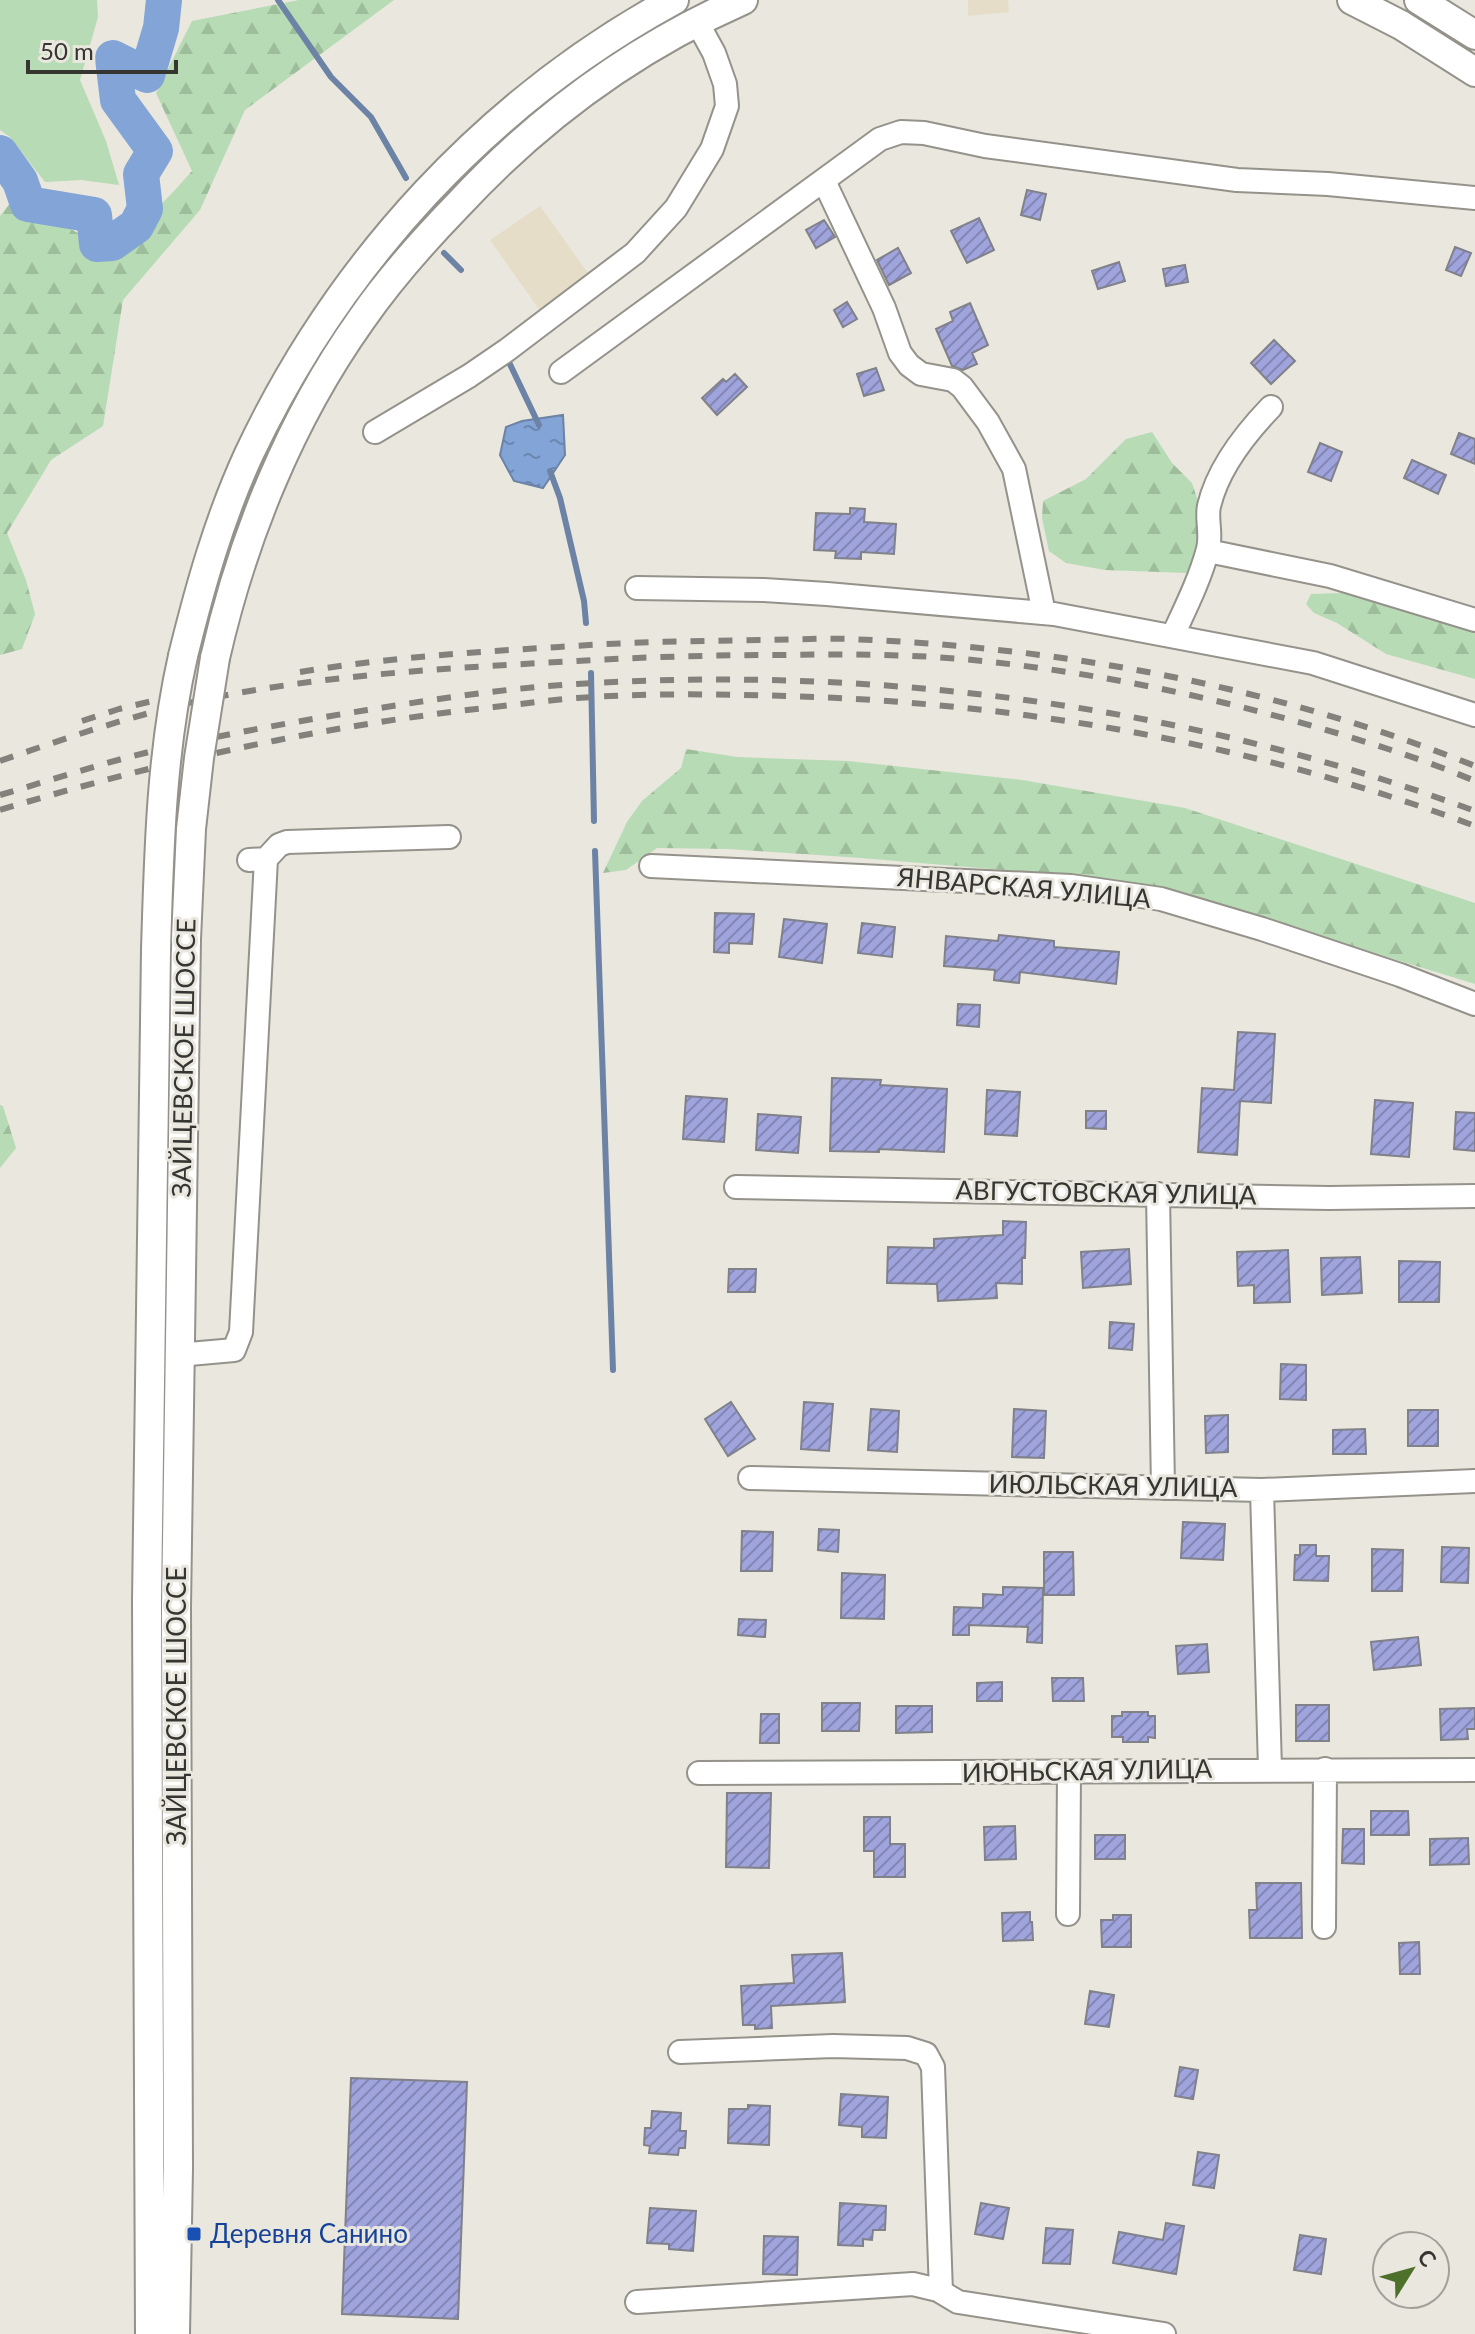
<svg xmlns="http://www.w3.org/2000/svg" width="1475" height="2334" viewBox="0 0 1475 2334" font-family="Lato,sans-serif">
  <defs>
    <pattern id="forest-firs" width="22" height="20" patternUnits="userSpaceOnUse" patternTransform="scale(2)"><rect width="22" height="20" fill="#b7dbb4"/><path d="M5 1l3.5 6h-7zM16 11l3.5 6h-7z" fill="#9ebd9b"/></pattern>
    <pattern id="water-ripples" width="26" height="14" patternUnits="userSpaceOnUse" patternTransform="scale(2)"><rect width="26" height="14" fill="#83a4d7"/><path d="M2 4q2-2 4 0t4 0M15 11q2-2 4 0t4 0" fill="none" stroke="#6c86af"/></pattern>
    <pattern id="building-hatch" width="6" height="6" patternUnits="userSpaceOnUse" patternTransform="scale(2)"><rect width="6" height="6" fill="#a0a4dd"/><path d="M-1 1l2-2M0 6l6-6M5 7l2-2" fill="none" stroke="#8386b4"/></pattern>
  </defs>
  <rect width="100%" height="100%" fill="#e9e7de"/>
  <path fill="#e5ddc7" d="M968,0H1008L1009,12L968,16Z
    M540,206L590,276L541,312L490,240Z"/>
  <path fill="#b7dbb4" d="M0,0H97L98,17L80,80L106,141L119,185L81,180L45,182L10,137L0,130Z"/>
  <path fill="url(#forest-firs)" d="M299,0H394L245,110L200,210L123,300L103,426L51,460L7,533L26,580L35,614L22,649L0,655V216L15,197L97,244C102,243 106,244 110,243C133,238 176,189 192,171L156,93L192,21Z
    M1152,432L1172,463L1192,483L1198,501L1202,544L1187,573L1105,570L1066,563L1049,551L1042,518L1043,501L1086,479L1126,439Z
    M1342,593L1399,606L1429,620L1453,624L1475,633V679L1386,654L1337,623L1314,613L1306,604L1311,594Z
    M686,749L737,757L848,761L1022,780L1185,808L1475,903V984L1215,904L1112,879L861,858L728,849L657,848L626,870L603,873L627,822L642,801L681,768Z
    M0,1105L3,1106L16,1148L0,1168Z"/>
  <path fill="url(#water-ripples)" stroke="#6c83a5" stroke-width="2" d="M563,415L565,455L543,488L514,481L500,455L506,427L522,421Z"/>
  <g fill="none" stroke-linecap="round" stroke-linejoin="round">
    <path stroke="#6c83a5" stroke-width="6" d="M278,0L331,77L371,117L406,178
      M444,253L461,270
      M507,358L539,425
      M550,471L560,498L584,601L586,623
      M591,673L594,821
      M595,851L613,1370"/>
    <path stroke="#83a4d7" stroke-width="36" d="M0,153L20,181L28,204L94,215L97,244L112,243L136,226L145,209L141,174L155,151L118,100L113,58L147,75L161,28L164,0"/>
  </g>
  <path fill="url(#building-hatch)" stroke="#808189" stroke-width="2" d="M1027,190L1046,194L1040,220L1021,215Z
    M979,218L994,250L967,263L951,231Z
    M824,220L835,237L816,248L806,230Z
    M1455,247L1471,253L1461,276L1446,270Z
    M898,248L911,273L889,285L877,260Z
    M1119,262L1125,281L1098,289L1092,271Z
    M1185,265L1188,282L1166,286L1163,269Z
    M847,302L857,319L843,327L834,310Z
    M970,303L988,345L972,353L977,364L963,370L952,366L936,329L953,321L950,312Z
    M1274,340L1295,361L1271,384L1251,363Z
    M876,368L884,390L864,396L857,374Z
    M735,374L747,387L717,415L702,398L723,379L726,382Z
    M1459,433L1475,439V464L1451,454Z
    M1320,443L1342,452L1331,481L1308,472Z
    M1412,460L1446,475L1438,494L1404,478Z
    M850,508L865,509L864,522L896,524L894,554L861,552V559L835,558L836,551L814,550L816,513L850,514Z
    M715,913L754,914L752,944L729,943V953L714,952Z
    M784,919L827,924L822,963L779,957Z
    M862,923L895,927L892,957L858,953Z
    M999,935L1054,941V947L1119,952L1116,984L1020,972L1019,983L994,980L995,970L944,966L946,936L998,941Z
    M958,1004L980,1005L979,1027L957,1025Z
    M1238,1032L1275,1034L1271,1103L1240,1101L1237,1155L1198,1152L1202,1088L1234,1090Z
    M832,1078L881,1080L880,1085L947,1089L944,1152L879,1149V1152L830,1151Z
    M987,1090L1020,1092L1017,1136L985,1134Z
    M686,1096L727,1099L724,1142L683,1139Z
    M1375,1100L1413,1103L1409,1157L1371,1154Z
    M1086,1111H1106V1129L1086,1128Z
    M1456,1112L1475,1113V1151L1454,1149Z
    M758,1114L801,1117L798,1153L756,1150Z
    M1003,1221L1026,1222L1025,1258H1022V1284L996,1283L997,1298L938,1301L937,1284L887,1283L888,1247L934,1248V1239L1003,1235Z
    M1129,1249L1131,1284L1083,1288L1081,1252Z
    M1288,1250L1290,1302L1254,1303V1285L1238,1286L1237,1252Z
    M1360,1257L1362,1293L1322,1295L1321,1258Z
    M1399,1261L1440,1262L1439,1302H1399Z
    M729,1269H756L755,1292H728Z
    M1110,1322L1134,1324L1132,1350L1109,1348Z
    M1281,1364L1306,1365V1400L1280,1399Z
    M731,1402L755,1439L728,1456L705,1419Z
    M804,1402L833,1404L829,1451L801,1449Z
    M871,1409L899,1411L897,1452L868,1450Z
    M1014,1409L1046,1411L1044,1458L1012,1457Z
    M1408,1410H1438V1446H1408Z
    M1228,1415V1452L1206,1453L1205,1416Z
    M1365,1429L1366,1454H1333V1430Z
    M1183,1522L1225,1524L1223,1560L1181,1558Z
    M819,1529L839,1530L838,1552L818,1550Z
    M742,1531L773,1532L772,1571H741Z
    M1300,1545H1316V1556H1329L1328,1581L1294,1580L1295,1555H1300Z
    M1442,1547L1469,1548L1468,1583L1441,1582Z
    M1372,1549L1403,1550L1402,1591H1372Z
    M1044,1552H1073L1074,1595H1044Z
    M842,1573L885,1575L884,1619L841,1618Z
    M1003,1587L1043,1588L1042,1643L1027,1642L1028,1627L969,1625V1635H953L954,1607L983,1608V1594L1003,1595Z
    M739,1619L766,1620L765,1637L738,1635Z
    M1418,1637L1421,1665L1374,1670L1371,1642Z
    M1207,1644L1209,1672L1178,1674L1176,1646Z
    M1052,1678H1083L1084,1701H1053Z
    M1002,1682V1701H977V1683Z
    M822,1703H860L859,1731H822Z
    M1296,1705H1329V1741H1296Z
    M896,1706H932V1732L896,1733Z
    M1475,1708V1729H1467L1468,1739L1441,1740L1440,1709Z
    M1122,1712H1148V1716H1155V1738L1148,1737V1742H1123V1737H1112V1716H1122Z
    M761,1714H779V1743H760Z
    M727,1793H771L769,1868L726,1867Z
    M1371,1811H1408L1409,1835H1371Z
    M864,1817H890V1844H905V1877H874V1851H864Z
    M1015,1826L1016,1859L985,1860L984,1827Z
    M1343,1829H1364V1864L1342,1863Z
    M1095,1835H1125V1859H1095Z
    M1468,1838L1469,1864L1430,1865V1839Z
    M1256,1883H1301L1302,1938H1250L1249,1910H1257Z
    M1030,1912V1922H1032L1033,1940L1003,1941L1002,1913Z
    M1113,1915H1131V1947H1102L1101,1920H1113Z
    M1419,1942L1420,1974H1400L1399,1943Z
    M842,1953L845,2002L771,2006L772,2028L755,2029V2025H743L741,1986L794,1983L792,1955Z
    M1090,1991L1114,1995L1109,2027L1085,2024Z
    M1180,2067L1198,2070L1193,2099L1175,2096Z
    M351,2078L467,2082L458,2319L342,2314Z
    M841,2094L888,2097L886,2138L862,2137V2127L839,2125Z
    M748,2105L770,2106L769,2145L728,2143L729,2109H748Z
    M652,2111L681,2113L680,2131H686L685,2148H679L678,2155L649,2153L650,2146L644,2145L645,2128H651Z
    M1198,2152L1219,2155L1214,2188L1193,2185Z
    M840,2203L886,2206L885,2230H873L872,2240L863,2239V2246L838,2245Z
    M981,2203L1009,2208L1003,2239L975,2234Z
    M650,2208L696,2211L693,2251L669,2249V2244L647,2243Z
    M1166,2223L1184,2226L1176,2274L1113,2263L1119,2232L1163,2240Z
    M1046,2228L1073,2230L1070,2264L1043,2263Z
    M1300,2235L1326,2239L1321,2274L1294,2270Z
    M764,2236L798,2237L797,2275L763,2274Z"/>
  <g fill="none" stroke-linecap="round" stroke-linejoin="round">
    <defs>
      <path id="minor" d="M824,181L884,308L900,353L909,365L921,374L953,380L962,387L988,422L1014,469L1044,613
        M561,372L880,139L901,132L924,133L985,146L1237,180L1328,184L1475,198
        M375,432L469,376L507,350L635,253L676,208L712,149L727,106L725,84L714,53L697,22
        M1208,551L1330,576L1475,620
        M637,588L764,590L827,594L1054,614L1313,663L1475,715
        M1173,635C1186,607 1200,579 1208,549C1212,534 1206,519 1209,506C1218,468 1245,434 1271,407
        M266,859L279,845L287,842L449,837
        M651,866L1071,886L1161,899L1262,929L1400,975L1475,1004
        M736,1187L1329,1198L1475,1196
        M1158,1194L1163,1488
        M178,1355L234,1350L241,1332L266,859L249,860
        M750,1478L1262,1490L1475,1481
        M1262,1490L1270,1769
        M699,1773L1475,1770
        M1068,1914L1069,1772
        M1324,1927L1325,1769
        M680,2052L833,2046L907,2048L926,2054L933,2067L941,2292
        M637,2302L913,2284L938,2290L958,2302L1164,2334"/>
      <path id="major" d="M1352,0L1401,25L1475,72
        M1419,0L1475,35
        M183,656C200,587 219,519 249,454C339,263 488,101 674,0
        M215,658C242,539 290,420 361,320C390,278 424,240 459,204C540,117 634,48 743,0
        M150,2334L147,1601L156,950
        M175,2334L178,2168L176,1608L186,939"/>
    </defs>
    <use href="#minor" stroke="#94928a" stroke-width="26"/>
    <use href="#major" stroke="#94928a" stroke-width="32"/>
    <use href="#minor" stroke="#fff" stroke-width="22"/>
    <use href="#major" stroke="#fff" stroke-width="28"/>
    <path stroke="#82817b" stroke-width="6" stroke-dasharray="14 14" stroke-linecap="butt" d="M300,672C386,658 472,652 559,647C626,642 692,641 759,640C789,640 819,638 849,639C1062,647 1277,687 1475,766
      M82,721L119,709L190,692
      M0,761C66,738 133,715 202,700C326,674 452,668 577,661C645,657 713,655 781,655C841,654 902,654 962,659C1091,671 1216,697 1340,734C1386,748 1430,762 1475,781
      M0,795C48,781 96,765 145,753C218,735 293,722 367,710C437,699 507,688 577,684C879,665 1191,706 1475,811
      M0,810C162,761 326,725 494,707C522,704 549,700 577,698C647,693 718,694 788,696C1022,703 1256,744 1475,826"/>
    <defs>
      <path id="major-bridge" d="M186,939L191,829L199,758L215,658
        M156,950C159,851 161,753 183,656"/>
    </defs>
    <use href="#major-bridge" stroke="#94928a" stroke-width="32" stroke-linecap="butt"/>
    <use href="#major-bridge" stroke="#fff" stroke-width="28"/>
  </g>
  <rect fill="#1a4fb4" stroke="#e9e7de" stroke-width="3" x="186" y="2226" width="16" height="16" rx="4"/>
  <g text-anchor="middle" stroke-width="6" stroke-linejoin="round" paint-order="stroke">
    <g font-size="26" fill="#353531" stroke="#e9e7de">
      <text transform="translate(1024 888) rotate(5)" y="9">ЯНВАРСКАЯ УЛИЦА</text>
      <text transform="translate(184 1058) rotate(-89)" y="9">ЗАЙЦЕВСКОЕ ШОССЕ</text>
      <text transform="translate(1106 1193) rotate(1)" y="9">АВГУСТОВСКАЯ УЛИЦА</text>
      <text transform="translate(1113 1486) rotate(1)" y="9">ИЮЛЬСКАЯ УЛИЦА</text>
      <text transform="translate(177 1706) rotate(-90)" y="9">ЗАЙЦЕВСКОЕ ШОССЕ</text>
      <text transform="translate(1087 1771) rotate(-1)" y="9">ИЮНЬСКАЯ УЛИЦА</text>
    </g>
    <g font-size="26" fill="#164399" stroke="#e9e7de" text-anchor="start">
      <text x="210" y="2243">Деревня Санино</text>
    </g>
  </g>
  <g transform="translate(1411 2270) rotate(53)"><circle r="38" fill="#e9e7de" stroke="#a1a099" stroke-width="2"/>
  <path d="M0-6L14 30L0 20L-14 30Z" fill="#4d712a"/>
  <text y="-12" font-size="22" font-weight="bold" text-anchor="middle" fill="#353531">С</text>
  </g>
  <path d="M28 60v12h148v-12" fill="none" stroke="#353531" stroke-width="4"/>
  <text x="40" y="60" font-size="24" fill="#353531" stroke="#e9e7de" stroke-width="6" paint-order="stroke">50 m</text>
</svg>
